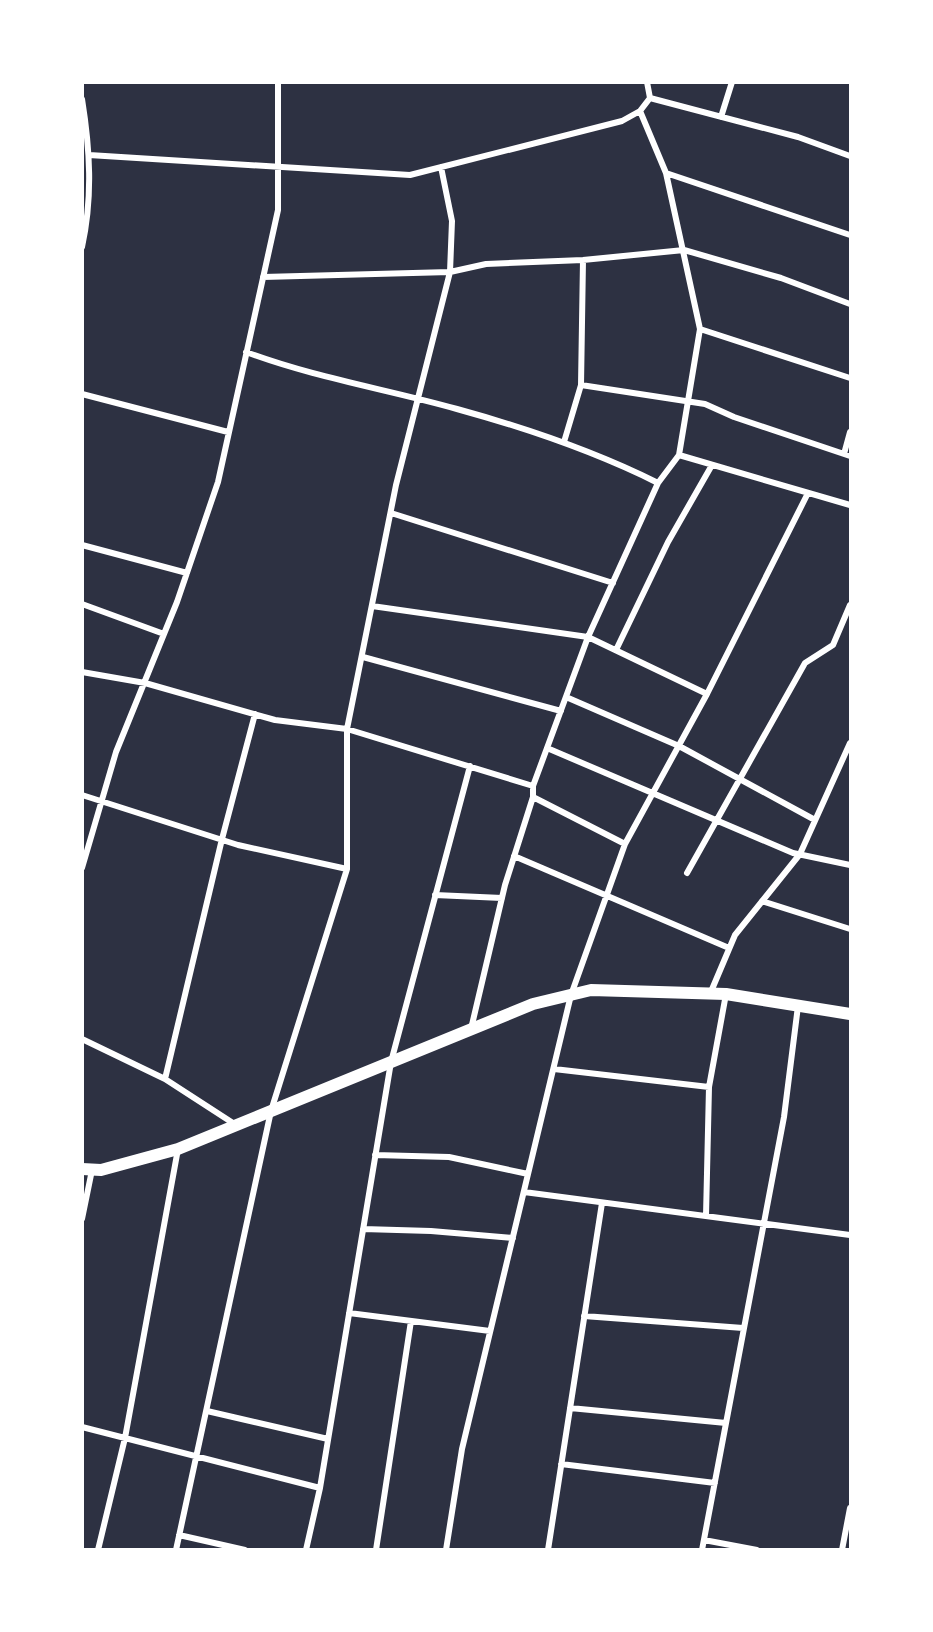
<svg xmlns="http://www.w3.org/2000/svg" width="933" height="1632" viewBox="0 0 933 1632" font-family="'Nunito Sans',sans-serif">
  <rect width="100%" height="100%" fill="#2d3142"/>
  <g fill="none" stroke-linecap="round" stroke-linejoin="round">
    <path stroke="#fff" stroke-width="6" d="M647,82L650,98
      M82,99C90,149 93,197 82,247
      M640,111L666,173L700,329L679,455
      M721,117L732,82
      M89,155L410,175L622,121L640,111L650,98L798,137L850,156
      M666,173L850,235
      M263,277L450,272L486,264L583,260L684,250L781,278L850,304
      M700,329L850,378
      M246,352C316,378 386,389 457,409C526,428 594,451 658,483L679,455L850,505
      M581,385L705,404L734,417L850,456
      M82,394L228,432
      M564,442L581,385L583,260
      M844,454L850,432
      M391,513L613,583
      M82,545L187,573
      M82,604L164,634
      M372,606L588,637L658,483
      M616,650L668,542L712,465
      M363,657L561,711
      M82,672L145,683L275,720L347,729L533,786L588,637L707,694L808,493
      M566,697L679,746L815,820
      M547,748L793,853L850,865
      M82,795L238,845L347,869V729L396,485L450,272L452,221L441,167
      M533,797L625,844
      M514,856L729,948
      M82,868L116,752L177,602L218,482L278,210V82
      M687,873L805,663L833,645L850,605
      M435,895L502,898
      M762,901L850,929
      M710,994L735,935L800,854L850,743
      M471,1029L505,885L533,797V786
      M82,1039L165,1079L236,1125
      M554,1069L709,1087
      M165,1079L222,839L255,714
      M375,1155L449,1157L528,1174
      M524,1192L850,1235
      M706,1216L709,1087L726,994
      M82,1219L92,1170
      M363,1229L431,1231L513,1238
      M349,1313L490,1331
      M584,1316L743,1328
      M570,1408L726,1423
      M207,1411L328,1439
      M82,1427L320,1488
      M561,1464L715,1483
      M179,1535L245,1550
      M704,1540L757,1550
      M98,1550L125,1438L178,1149
      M176,1550L271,1111L347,869
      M306,1550L320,1488L391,1062L470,766
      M376,1550L411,1321
      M446,1550L462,1449L571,995L625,844L707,694
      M548,1550L602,1203
      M702,1550L784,1117L798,1006
      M842,1550L850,1508"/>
    <path stroke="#fff" stroke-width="12" d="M82,1169L101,1170L178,1149L533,1004L591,990L726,994L850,1014"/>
  </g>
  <rect width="933" height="1632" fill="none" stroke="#ffffff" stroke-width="168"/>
</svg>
